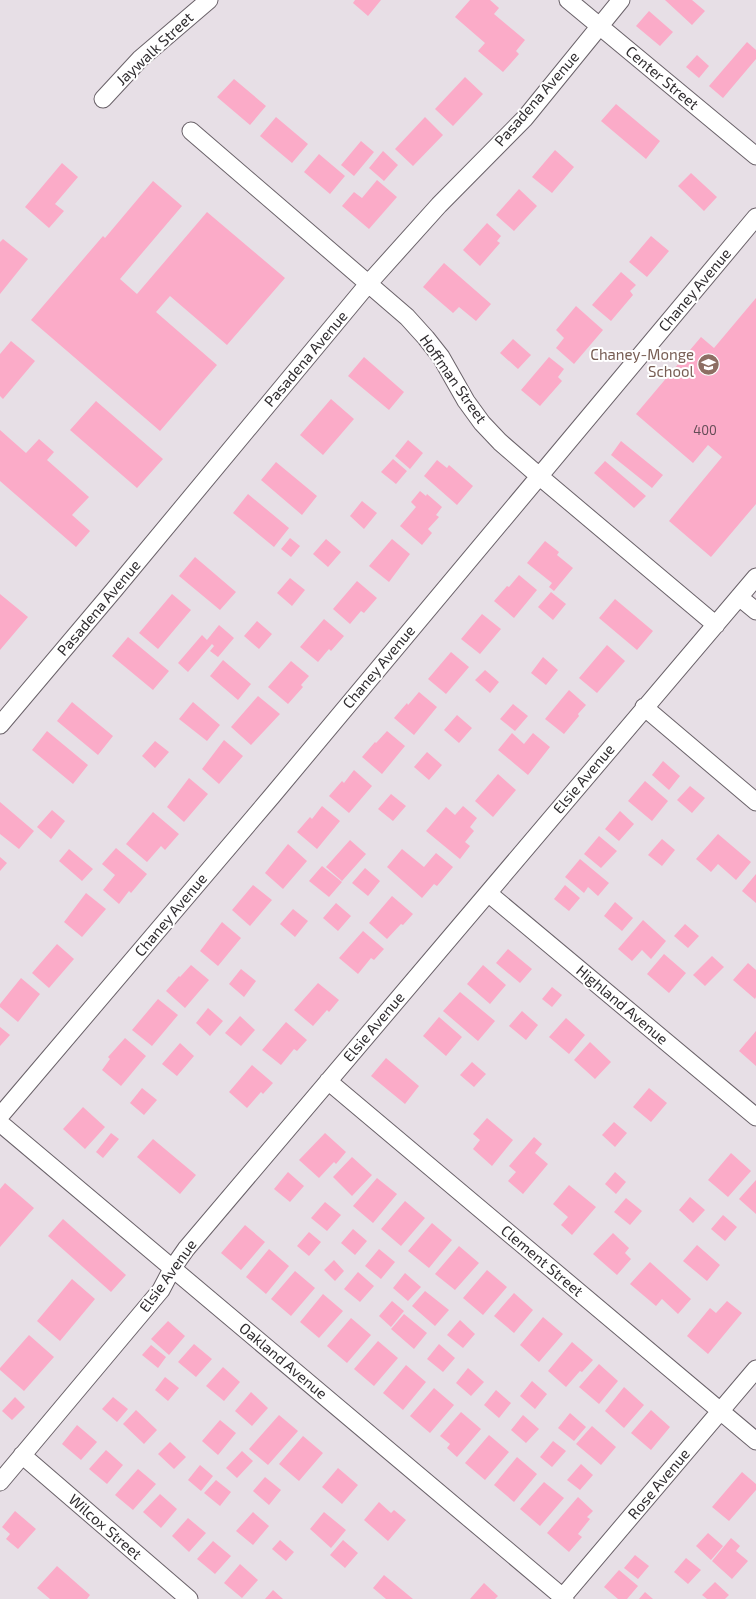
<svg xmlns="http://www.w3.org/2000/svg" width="756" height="1599" viewBox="0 0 756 1599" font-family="'Exo 2',sans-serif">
  <rect width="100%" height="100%" fill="#e7dfe6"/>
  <path fill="#fbabc8" d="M355,0H381L368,16L353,3Z
    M470,0H490L499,8L494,14L525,40L516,51L519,54L503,72L478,51L485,43L455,17Z
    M665,0H692L705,11L692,25Z
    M649,11L673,32L660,46L636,26Z
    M747,42L756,50V59L723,98L709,86Z
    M697,55L709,66L699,78L686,67Z
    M465,77L483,94L453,126L435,109Z
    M234,79L266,106L250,125L217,97Z
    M616,104L660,141L646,159L601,121Z
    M276,117L308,144L292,163L260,136Z
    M425,117L443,135L413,166L395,149Z
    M361,141L374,152L354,176L341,165Z
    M555,150L574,167L552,193L532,177Z
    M383,151L398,165L384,181L369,168Z
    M319,154L345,176L330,194L304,172Z
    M62,163L78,177L55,204L64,211L49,228L25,207Z
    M691,173L717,197L704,211L678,186Z
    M377,180L397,197L369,229L342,206L354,192L362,198Z
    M153,181L182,206L120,279L137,294L207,212L285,278L227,345L170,296L156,312L217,365L160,431L31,320L103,236L105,238Z
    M519,189L537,206L514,231L496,215Z
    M487,223L501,236L497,241L500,243L480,266L463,250Z
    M651,236L669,251L647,277L629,262Z
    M3,239L28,259L0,294V242Z
    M444,263L491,304L476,321L459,307L453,313L423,287Z
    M621,272L636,285L630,291L633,295L611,321L592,305Z
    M756,298V504L711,557L669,521L722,457L708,445L693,463L636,414L701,337L714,348Z
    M576,306L603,330L574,364L556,348L564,338L556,330Z
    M513,339L531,355L518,369L500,353Z
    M11,341L35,361L3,399L0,396V354Z
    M364,357L404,392L389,410L348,376Z
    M549,357L564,369L558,377L562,381L540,406L521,390Z
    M331,399L354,419L323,455L300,435Z
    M96,401L163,459L137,488L70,430Z
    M0,430L26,453L39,439L54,452L47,460L89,497L72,515L90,531L76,547L0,481Z
    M408,440L423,453L410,469L395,456Z
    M621,441L663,475L652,488L611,455Z
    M393,459L407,471L396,484L381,472Z
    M437,460L447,468L449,465L473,486L457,505L424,476Z
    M605,461L646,496L634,508L594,473Z
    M276,462L317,496L302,515L261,480Z
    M420,491L426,496L427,494L442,507L436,515L439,517L428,529L432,533L422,545L400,526L416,507L411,502Z
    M248,494L289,528L274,547L233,513Z
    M362,501L377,513L364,529L350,516Z
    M290,538L300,546L291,557L281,549Z
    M326,539L341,552L328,567L313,554Z
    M392,539L410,554L389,582L369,566Z
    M545,541L559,552L557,555L573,568L554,591L549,587L552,583L527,563Z
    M195,557L236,592L220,610L179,576Z
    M519,575L537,590L514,618L494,601L507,586L509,587Z
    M290,578L305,590L292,606L277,593Z
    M357,581L377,598L364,613L361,611L350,624L333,609Z
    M551,592L566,604L553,620L538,607Z
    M0,594L28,617L0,650Z
    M172,594L191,610L158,649L139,633Z
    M615,599L653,631L637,650L599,618Z
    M482,614L501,629L480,654L461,639Z
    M324,619L344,636L331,651L329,649L318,662L300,647Z
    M257,621L272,634L259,649L244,636Z
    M219,625L234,638L218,657L210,651L214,646L212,644L188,672L178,663L202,635L207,640Z
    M128,637L169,671L153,690L112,656Z
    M607,645L625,661L597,693L579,678Z
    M451,652L469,667L446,694L428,679Z
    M543,657L558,670L546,685L531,673Z
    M223,660L251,684L238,700L210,676Z
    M291,661L309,676L301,685L303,687L288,704L268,687Z
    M485,670L499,682L490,693L475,680Z
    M569,690L586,705L578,714L579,716L564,734L545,719Z
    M419,692L437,707L414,735L394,718L407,703L408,705Z
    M258,696L280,714L251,745L231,727Z
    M72,702L113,736L98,755L57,721Z
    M193,702L220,725L207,741L179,719Z
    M513,704L528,716L515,731L500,719Z
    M457,715L472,728L459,743L444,730Z
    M47,731L88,765L73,784L32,750Z
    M387,731L405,746L382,774L362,757L375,742L376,743Z
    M512,733L524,744L533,733L550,747L528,775L498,750Z
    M224,740L243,756L219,784L202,769Z
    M155,741L169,752L155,768L142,756Z
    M427,752L442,765L429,780L414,767Z
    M663,761L680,776L669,790L652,775Z
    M354,770L372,786L349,813L329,796L342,781L344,783Z
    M498,774L516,790L493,817L475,801Z
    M189,778L208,794L184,822L167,807Z
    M645,781L668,801L652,821L628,801Z
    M690,786L705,798L692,813L677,800Z
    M391,794L406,806L393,821L378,809Z
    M0,802L34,831L19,849L0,834Z
    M322,806L340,821L317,849L297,832L310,817L312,819Z
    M463,806L477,818L470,827L474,831L465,842L470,846L460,859L426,831L446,807L455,815Z
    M52,810L65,821L51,839L37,827Z
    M620,811L634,824L619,841L605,829Z
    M153,812L179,834L165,850L161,846L147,862L126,844Z
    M718,834L751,862L736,880L718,864L711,872L696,859Z
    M599,836L617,851L601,868L584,854Z
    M662,839L675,850L662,866L648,855Z
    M350,840L366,854L342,881L326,867Z
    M288,844L307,861L283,889L265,873Z
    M116,848L147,874L131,893L129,891L119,904L103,890L115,875L102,864Z
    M69,849L93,869L82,881L59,861Z
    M402,849L424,867L436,853L453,867L437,886L434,884L422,898L387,867Z
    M0,857L7,863L0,871Z
    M580,859L609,883L598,896L588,887L584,893L565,877Z
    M322,866L342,882L329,897L309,881Z
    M365,868L380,881L368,896L352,883Z
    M756,874V903L742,891Z
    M253,885L272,900L250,926L232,910Z
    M565,885L580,898L569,911L554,899Z
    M86,893L106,909L82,937L64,922Z
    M392,896L413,914L403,925L401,924L387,939L369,923Z
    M615,902L633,918L622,931L604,916Z
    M336,903L351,916L338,931L323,918Z
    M293,909L308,921L295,937L280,924Z
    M643,920L666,941L651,959L642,950L632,961L618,949Z
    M222,922L241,938L218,966L200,951Z
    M685,924L699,936L688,948L674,936Z
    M363,931L384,949L374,960L371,958L358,974L339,958Z
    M57,944L74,959L49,988L32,973Z
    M508,949L532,969L520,983L496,963Z
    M664,954L686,973L669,993L647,974Z
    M712,956L724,967L705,986L693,975Z
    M748,963L756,970V997L755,999L733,980Z
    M191,965L209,980L185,1008L166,991L179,976L180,977Z
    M483,965L506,985L490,1004L467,984Z
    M241,969L256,981L244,997L229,984Z
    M21,978L40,994L18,1022L0,1007V1004Z
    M318,983L339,1000L329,1012L327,1010L313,1026L294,1010Z
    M552,987L562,995L552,1007L542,999Z
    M460,992L495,1021L478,1041L443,1011Z
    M158,999L178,1015L152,1046L132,1030Z
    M208,1008L223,1021L210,1036L196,1023Z
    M522,1011L538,1025L526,1040L509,1026Z
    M240,1016L255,1030L241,1046L225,1033Z
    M439,1017L462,1037L446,1056L423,1036Z
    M566,1018L585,1035L569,1054L549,1037Z
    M286,1022L307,1040L297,1051L294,1049L281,1065L262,1050Z
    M0,1027L10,1035L0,1046Z
    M756,1031V1066L739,1051Z
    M125,1038L146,1056L121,1086L102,1070L110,1059L108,1057Z
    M590,1042L611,1062L595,1079L574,1060Z
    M180,1043L194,1056L177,1076L162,1064Z
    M386,1058L419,1086L405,1104L371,1076Z
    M472,1062L486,1074L474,1087L460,1075Z
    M252,1065L273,1083L263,1094L261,1092L247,1108L229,1092Z
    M142,1088L157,1100L144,1115L130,1103Z
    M649,1088L667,1103L651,1122L633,1107Z
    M83,1107L105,1127L85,1149L63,1129Z
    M487,1118L513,1140L492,1166L473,1149L480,1140L473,1134Z
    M614,1122L627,1133L615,1147L602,1135Z
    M111,1133L119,1139L103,1158L96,1152Z
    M325,1133L346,1152L336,1164L334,1162L319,1178L299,1160Z
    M534,1137L542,1144L535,1153L548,1164L523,1194L508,1181L516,1172L509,1166Z
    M153,1139L196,1175L180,1194L137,1157Z
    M731,1153L751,1171L728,1197L708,1180Z
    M352,1157L372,1175L352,1196L333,1177Z
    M288,1172L304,1186L290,1202L274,1189Z
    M615,1172L626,1182L616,1194L605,1184Z
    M377,1178L397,1194L373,1223L353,1206Z
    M756,1180V1214L739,1199Z
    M5,1183L34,1208L0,1247V1189Z
    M569,1185L596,1207L572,1235L561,1225L568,1217L553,1204Z
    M690,1197L705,1210L693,1223L679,1210Z
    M626,1198L642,1211L630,1225L614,1212Z
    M405,1201L425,1218L401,1246L381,1229Z
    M325,1202L341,1215L327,1231L311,1218Z
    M723,1215L737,1227L725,1241L711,1229Z
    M63,1219L126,1275L111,1292L48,1236Z
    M432,1223L452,1240L429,1268L408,1251Z
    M245,1225L265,1242L241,1270L221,1253Z
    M353,1229L367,1241L355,1255L341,1243Z
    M309,1232L321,1242L309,1256L297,1246Z
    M613,1233L629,1248L625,1253L631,1259L617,1275L593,1254Z
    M697,1245L720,1265L707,1281L683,1261Z
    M459,1246L479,1263L455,1290L435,1274Z
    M269,1249L289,1266L266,1294L246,1277Z
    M379,1249L395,1262L381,1279L365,1266Z
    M334,1260L344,1271L335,1281L324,1270Z
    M650,1262L691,1299L678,1314L662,1299L656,1306L630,1284Z
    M487,1270L507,1287L483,1315L463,1298Z
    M295,1271L315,1288L291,1316L271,1299Z
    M358,1272L374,1286L360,1302L344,1289Z
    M405,1273L421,1287L408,1301L393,1288Z
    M72,1279L95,1299L60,1341L37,1321Z
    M425,1291L449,1310L435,1326L412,1306Z
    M514,1293L533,1310L514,1333L494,1316Z
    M323,1294L343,1311L319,1338L300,1322Z
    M392,1301L404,1311L391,1327L379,1316Z
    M727,1301L742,1313L708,1354L687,1336L710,1308L716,1313Z
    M404,1314L427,1333L414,1349L391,1329Z
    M543,1317L563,1334L539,1362L520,1345Z
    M351,1318L371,1335L347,1363L327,1346Z
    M460,1320L475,1334L463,1348L447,1335Z
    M168,1321L185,1336L169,1355L151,1339Z
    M29,1335L54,1357L24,1391L0,1370V1368Z
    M378,1341L398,1358L374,1386L354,1369Z
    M572,1342L593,1360L582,1372L580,1371L566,1387L548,1371Z
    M194,1344L212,1359L196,1377L178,1362Z
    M439,1344L455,1358L443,1372L427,1359Z
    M151,1345L166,1357L158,1368L142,1355Z
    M599,1364L618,1381L599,1404L579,1387Z
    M406,1365L426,1382L403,1410L383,1393Z
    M223,1367L240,1382L224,1401L206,1386Z
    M468,1368L484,1382L471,1396L456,1383Z
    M165,1377L179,1388L168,1401L155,1390Z
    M532,1381L547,1394L535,1409L520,1396Z
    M624,1387L644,1405L624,1428L605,1411Z
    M434,1388L454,1405L430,1433L410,1416Z
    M496,1390L511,1403L499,1418L484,1405Z
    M251,1392L268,1408L252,1426L235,1411Z
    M15,1397L25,1407L12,1420L2,1411Z
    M113,1397L128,1409L117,1422L102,1409Z
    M136,1410L157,1430L144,1444L123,1424Z
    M651,1410L670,1427L651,1450L631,1433Z
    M461,1412L481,1429L457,1457L447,1448L450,1444L440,1436Z
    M570,1413L586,1427L574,1441L558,1428Z
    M279,1415L298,1431L268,1465L249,1449Z
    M523,1415L539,1429L526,1443L511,1430Z
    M220,1420L236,1433L218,1455L202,1441Z
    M77,1425L97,1442L81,1460L62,1444Z
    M592,1426L616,1447L601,1465L576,1444Z
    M489,1435L509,1452L485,1480L465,1463Z
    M303,1436L323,1453L299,1481L279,1464Z
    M553,1441L566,1451L552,1467L540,1457Z
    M170,1442L186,1457L174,1469L158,1454Z
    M106,1450L123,1465L107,1484L89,1469Z
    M242,1451L253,1461L237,1478L226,1468Z
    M517,1457L537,1474L514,1502L494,1485Z
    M581,1464L593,1475L580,1490L567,1480Z
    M200,1465L213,1476L201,1491L188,1480Z
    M338,1468L358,1485L342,1504L322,1487Z
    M138,1469L156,1484L133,1510L115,1495Z
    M742,1472L756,1484V1490L729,1521L712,1507Z
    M265,1477L281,1490L269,1505L253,1491Z
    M216,1480L231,1492L220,1506L204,1493Z
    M544,1482L564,1498L540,1526L520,1509Z
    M160,1494L177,1509L161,1528L143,1512Z
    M578,1497L593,1511L587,1517L590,1519L578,1534L582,1537L569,1552L547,1533Z
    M379,1502L391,1513L394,1510L406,1520L388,1541L364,1520Z
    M15,1511L36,1529L18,1549L6,1539L10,1534L2,1527Z
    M253,1512L269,1526L253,1545L236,1531Z
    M324,1512L346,1530L331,1548L310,1529Z
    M188,1518L206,1533L189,1552L172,1536Z
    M708,1533L723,1546L711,1560L696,1546Z
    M731,1538L740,1546L736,1551L748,1561L732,1579L712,1561Z
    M280,1540L294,1552L286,1561L272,1549Z
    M343,1540L358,1553L345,1568L330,1555Z
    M213,1541L231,1556L215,1574L197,1559Z
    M635,1555L649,1566L638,1579L624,1568Z
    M686,1558L701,1570L688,1584L674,1572Z
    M240,1564L258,1580L242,1598L224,1583Z
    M57,1566L90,1595L87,1599H50L37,1588Z
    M619,1570L638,1586L627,1599H618L604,1587Z
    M384,1575L413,1599H386L373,1588Z
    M715,1582L729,1595L725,1599H707L702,1595Z
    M484,1583L498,1596L495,1599H470Z
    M273,1590L283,1599H265Z
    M645,1592L653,1599H639Z"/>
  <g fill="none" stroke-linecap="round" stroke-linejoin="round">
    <defs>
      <path id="minor" d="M568,0L756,156
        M103,99L140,59L209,0
        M191,131L407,317L426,338L441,357L466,401L482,423L500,442L539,476L716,625
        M739,597L756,611
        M644,707L756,802
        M0,725L114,590L368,284L439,205L525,118L621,0
        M488,893L756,1117
        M328,1081L756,1441
        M0,1116L272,796L756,217
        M0,1123L565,1599
        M22,1455L189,1599
        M0,1482L161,1290L172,1269L186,1249L756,577
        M561,1599L756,1369"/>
    </defs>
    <use href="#minor" stroke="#6a6269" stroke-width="19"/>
    <use href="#minor" stroke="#fff" stroke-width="17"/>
  </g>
  <defs>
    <symbol id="school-disc" viewBox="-11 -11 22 22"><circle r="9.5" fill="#8d6e63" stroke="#fff"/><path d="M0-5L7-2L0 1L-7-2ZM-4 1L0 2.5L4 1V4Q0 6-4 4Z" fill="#fff"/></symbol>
  </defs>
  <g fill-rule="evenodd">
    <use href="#school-disc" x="696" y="352" width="25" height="25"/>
  </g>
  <g text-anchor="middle" stroke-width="4" stroke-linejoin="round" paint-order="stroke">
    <g font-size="13" fill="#634c56">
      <text x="705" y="435">400</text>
    </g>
    <g font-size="15" fill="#302d30" stroke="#fff">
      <text transform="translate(155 49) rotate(-43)" y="5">Jaywalk Street</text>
      <text transform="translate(662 78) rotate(40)" y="5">Center Street</text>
      <text transform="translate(537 99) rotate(-49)" y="5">Pasadena Avenue</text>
      <text transform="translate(695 290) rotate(-50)" y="5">Chaney Avenue</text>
      <text transform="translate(306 359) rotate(-50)" y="5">Pasadena Avenue</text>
      <text transform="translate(453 379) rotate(55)" y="5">Hoffman Street</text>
      <text transform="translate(99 608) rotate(-50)" y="5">Pasadena Avenue</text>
      <text transform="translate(379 667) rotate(-50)" y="5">Chaney Avenue</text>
      <text transform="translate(584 779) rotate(-50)" y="5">Elsie Avenue</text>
      <text transform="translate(171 915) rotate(-50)" y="5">Chaney Avenue</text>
      <text transform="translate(622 1005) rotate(40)" y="5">Highland Avenue</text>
      <text transform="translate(374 1027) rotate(-50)" y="5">Elsie Avenue</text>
      <text transform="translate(542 1261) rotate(40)" y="5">Clement Street</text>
      <text transform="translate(168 1276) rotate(-54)" y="5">Elsie Avenue</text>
      <text transform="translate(283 1361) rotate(40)" y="5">Oakland Avenue</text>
      <text transform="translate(659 1484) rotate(-50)" y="5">Rose Avenue</text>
      <text transform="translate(105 1527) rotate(41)" y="5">Wilcox Street</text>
    </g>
    <g font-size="15" fill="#785e54" stroke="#fff" text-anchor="end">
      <text x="694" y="360">Chaney-Monge<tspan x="694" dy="17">School</tspan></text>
    </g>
  </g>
</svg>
